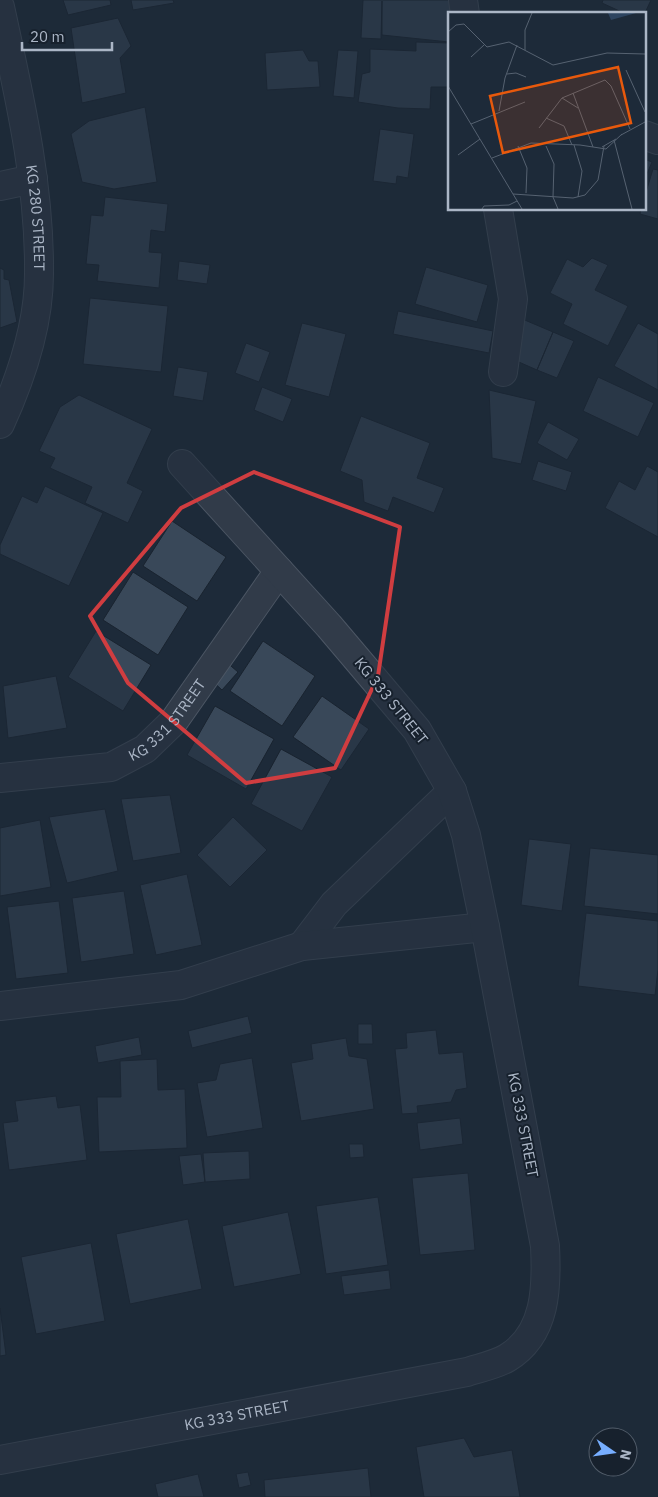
<svg xmlns="http://www.w3.org/2000/svg" width="658" height="1497" viewBox="0 0 658 1497" font-family="'IBM Plex Sans',sans-serif">
  <rect width="100%" height="100%" fill="#1d2a39"/>
  <path fill="#394859" stroke="#19232f" d="M63,0H110L111,5L68,15Z
    M131,0H173L174,3L133,10Z
    M363,0H454L453,14H449V42L382,35V1L381,39L361,38Z
    M603,0H651L644,15L626,14L602,3Z
    M118,18L131,46L120,58L126,93L82,103L71,28Z
    M416,42L449,43V87H431L430,109L398,108L358,102L362,74L370,72V49L416,51Z
    M303,50L309,61H318L320,87L267,90L265,53Z
    M338,50L358,51L354,98L333,96Z
    M145,107L157,182L114,189L82,182L71,134L89,121Z
    M380,129L414,134L408,178L397,176L396,184L373,181Z
    M644,159L652,162L644,181Z
    M653,169L658,170V219L640,214L641,209H644V199Z
    M105,197L168,204L165,232L151,230L149,252L162,253L159,288L97,281L99,265L86,264L91,215L103,216Z
    M592,258L608,265L595,290L628,306L608,346L563,324L572,304L550,293L567,259L583,267Z
    M179,261L210,265L207,284L177,280Z
    M426,267L488,285L477,322L415,304Z
    M0,268L4,270V279L9,280L17,322L0,328Z
    M90,298L168,306L161,372L83,364Z
    M398,311L493,331L489,353L393,334Z
    M520,318L553,332L537,370L512,359Z
    M302,323L346,334L329,397L285,385Z
    M638,323L658,334V390L614,366Z
    M553,332L574,341L557,378L537,370Z
    M246,343L270,352L259,382L235,373Z
    M178,367L208,372L203,401L173,396Z
    M598,377L654,403L638,437L583,411Z
    M262,387L292,399L283,422L254,410Z
    M489,390L536,401L521,464L492,458Z
    M79,395L152,429L127,483L143,491L128,523L85,503L92,487L50,468L55,458L39,451L60,407Z
    M361,416L430,443L417,478L444,488L434,513L393,497L388,511L364,502L362,480L340,471Z
    M548,422L579,439L567,460L537,443Z
    M538,461L572,472L566,491L532,480Z
    M647,466L658,472V537L605,508L619,481L635,490Z
    M45,486L103,513L69,586L0,554V545L22,496L37,503Z
    M172,521L226,557L197,601L143,566Z
    M133,572L188,607L158,655L103,620Z
    M96,631L151,665L123,711L68,677Z
    M263,641L315,676L282,726L230,691Z
    M225,661L238,672L222,690L209,678Z
    M56,676L67,728L8,738L3,686Z
    M322,696L369,729L341,770L293,737Z
    M215,706L274,739L246,789L187,755Z
    M281,749L332,777L302,831L251,804Z
    M170,795L181,853L133,861L121,799Z
    M105,809L118,871L67,883L49,817Z
    M233,817L267,850L230,887L197,855Z
    M40,820L51,887L0,896V828Z
    M529,839L571,844L562,911L521,905Z
    M590,848L658,855V914L584,906Z
    M187,874L202,945L156,955L140,885Z
    M124,891L134,954L81,962L72,898Z
    M59,901L68,973L16,979L7,907Z
    M586,913L658,921V970L655,995L578,986Z
    M248,1016L252,1033L192,1048L188,1031Z
    M358,1024H372L373,1044H358Z
    M436,1030L439,1054L463,1052L467,1088L456,1090L451,1102L417,1106L418,1113L402,1114L395,1049L407,1048L406,1033Z
    M139,1037L142,1055L98,1063L95,1046Z
    M346,1038L349,1056L367,1059L374,1109L301,1121L291,1063L313,1059L311,1044Z
    M252,1058L263,1128L207,1137L197,1083L216,1080L220,1064Z
    M157,1059L158,1090L185,1089L187,1148L99,1152L97,1097H121L120,1061Z
    M56,1096L58,1108L80,1105L87,1160L9,1170L3,1123L18,1121L15,1101Z
    M460,1118L463,1144L420,1150L417,1123Z
    M349,1144H363L364,1157L350,1158Z
    M249,1151L250,1179L205,1182L203,1153Z
    M201,1154L205,1182L183,1185L179,1156Z
    M468,1173L475,1250L420,1255L412,1178Z
    M378,1197L388,1265L326,1274L316,1206Z
    M288,1212L301,1274L234,1287L222,1226Z
    M188,1219L202,1289L130,1304L116,1234Z
    M91,1243L105,1321L36,1334L21,1257Z
    M389,1270L391,1289L344,1295L341,1276Z
    M0,1308L6,1355L0,1356Z
    M464,1438L474,1457L512,1450L520,1497H424L416,1447Z
    M368,1468L371,1497H265L264,1480Z
    M248,1472L251,1485L239,1488L236,1474Z
    M198,1474L204,1497H158L155,1484Z"/>
  <g fill="none" stroke-linecap="round" stroke-linejoin="round">
    <defs>
      <g id="street">
        <path d="M463,0L465,14"/>
        <path id="s1" d="M0,7C19,95 40,184 39,274C39,326 21,378 0,424"/>
        <path d="M644,135L658,140"/>
        <path d="M0,186L33,179"/>
        <path d="M498,209L513,299L503,372"/>
        <path id="s2" d="M0,778L111,767L145,749L174,721L279,571"/>
        <path d="M302,946L334,904L452,791"/>
        <path d="M0,1006L181,985L302,946L485,927"/>
        <path id="s3" d="M0,1460L467,1372C479,1368 495,1365 507,1358C547,1334 547,1286 545,1246L485,927L466,835L452,791L417,730L329,626L182,464"/>
      </g>
    </defs>
    <use href="#street" stroke="#4c5664" stroke-width="30"/>
    <use href="#street" stroke="#313b49" stroke-width="28"/>
  </g>
  <path d="M0 0H658V1497H0ZM254,472L400,527L378,676L335,768L246,783L128,683L90,616L181,508Z" fill="#1d2a39" fill-opacity=".55" fill-rule="evenodd"/>
  <path fill="none" stroke="#d03d40" stroke-width="4" stroke-linejoin="round" d="M254,472L400,527L378,676L335,768L246,783L128,683L90,616L181,508Z"/>
  <g text-anchor="middle" stroke-width="4" stroke-linejoin="round" paint-order="stroke">
    <g font-size="15" fill="#abb6c6" stroke="#17212d">
      <text dy="5" stroke="none"><textPath href="#s1" startOffset="214">KG 280 STREET</textPath></text>
      <text transform="translate(391 701) rotate(51)" y="5">KG 333 STREET</text>
      <text dy="5" stroke="none"><textPath href="#s2" startOffset="186">KG 331 STREET</textPath></text>
      <text transform="translate(523 1125) rotate(79)" y="5">KG 333 STREET</text>
      <text dy="5" stroke="none"><textPath href="#s3" startOffset="241">KG 333 STREET</textPath></text>
    </g>
  </g>
  <g transform="translate(448 12)">
    <rect width="198" height="198" fill="#1d2a39"/>
    <path d="M160,1H188L163,8Z" fill="#2d4460"/>
    <path fill="none" stroke="#566271" stroke-width="1" d="M0,20L8,13L16,12L39,35L61,30L105,53L159,41L197,42M77,38V18L84,1M23,45L36,33M178,58L197,100M59,62L68,61L78,65M0,74L74,197M125,81L145,135M114,86L130,96M51,99L57,66L69,33M98,106L116,114L124,133M23,112L77,90M91,116L114,86L157,68L163,74L182,117M173,123L197,110M166,128L184,197M126,133L134,159L130,185M70,134L79,156L78,181M98,134L106,152L105,185L110,197M154,135L168,127M10,143L32,127M44,146L83,131L132,133L158,137L174,122M65,182L125,186L137,183L150,168L156,134M34,197L36,194L61,193L69,189"/>
    <path fill="#e8590c" fill-opacity="0.15" stroke="#e8590c" stroke-width="2.5" d="M170,55L183,111L55,141L42,84Z"/>
    <rect width="198" height="198" fill="none" stroke="#abb6c6" stroke-width="2.5"/>
  </g>
  <g transform="translate(613 1452) rotate(103)"><circle r="24" fill="#17212d" stroke="#525d6a"/>
  <path d="M0-4L9 19L0 12L-9 19Z" fill="#77aeff"/>
  <text y="-8" font-size="14" font-weight="bold" text-anchor="middle" fill="#abb6c6">N</text>
  </g>
  <path d="M22 42v8h90v-8" fill="none" stroke="#abb6c6" stroke-width="2.5"/>
  <text x="30" y="42" font-size="15" fill="#abb6c6" stroke="#17212d" stroke-width="4" paint-order="stroke">20 m</text>
</svg>
